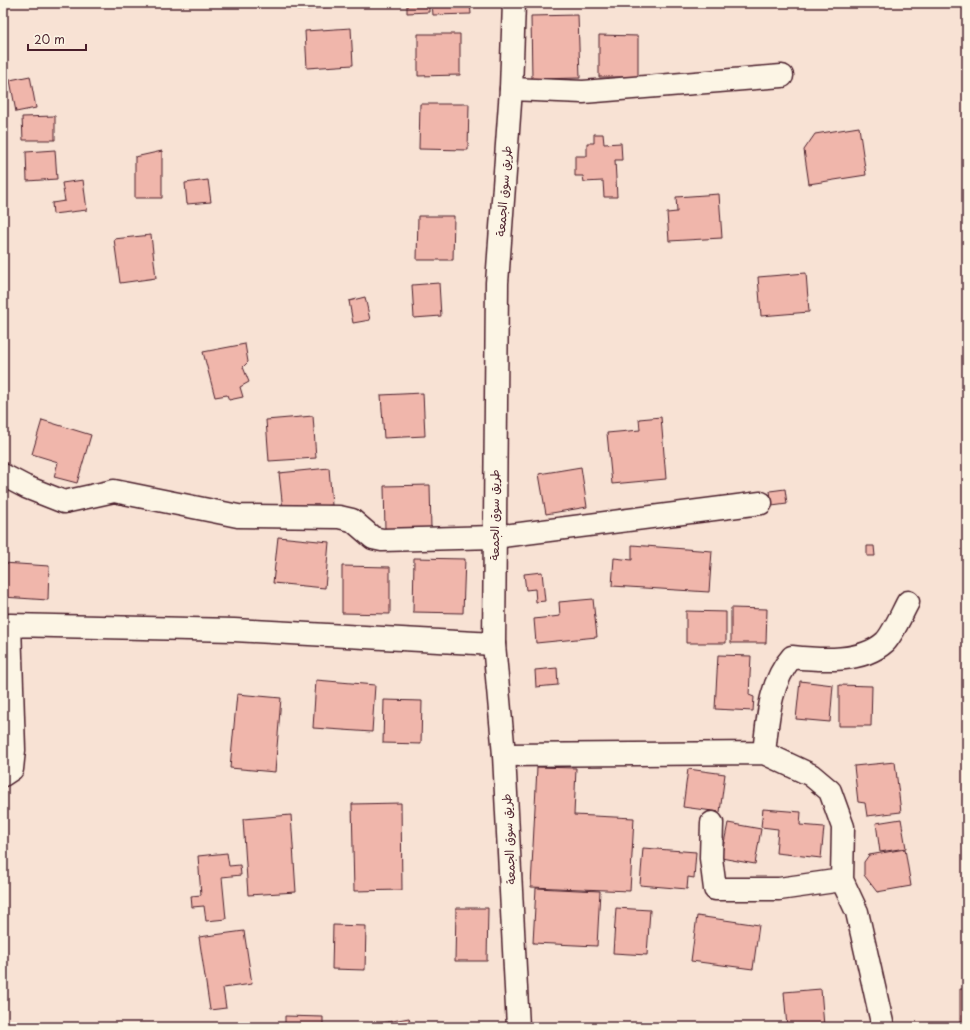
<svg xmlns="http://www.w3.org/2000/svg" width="970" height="1030" viewBox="0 0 970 1030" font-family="'Playpen Sans','Playpen Sans Arabic',sans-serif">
  <rect width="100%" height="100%" fill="#f8e2d4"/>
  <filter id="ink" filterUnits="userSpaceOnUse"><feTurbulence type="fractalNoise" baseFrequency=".025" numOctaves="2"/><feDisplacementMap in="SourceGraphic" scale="8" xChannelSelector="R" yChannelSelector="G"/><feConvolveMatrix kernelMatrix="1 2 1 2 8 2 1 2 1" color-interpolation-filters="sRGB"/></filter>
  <g filter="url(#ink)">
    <path fill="#f0b6ab" stroke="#4a1f2b" d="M296,3H340V6L297,10Z
      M407,3H429V12L407,13Z
      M432,3H470L471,14L433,15Z
      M578,15L580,78L532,79L531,16Z
      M351,28L353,65L307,68L305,31Z
      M418,34H460V75L418,76Z
      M599,35L638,36V77H599Z
      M30,76L36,108L16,112L10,80Z
      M420,104H469L468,150L419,149Z
      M55,116V140H23L22,117Z
      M859,127L866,175L809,184L804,150L815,134Z
      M594,134H603L604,144L621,143L622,160H615L617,197H604L603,181L584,182L583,176H575V156H587V143H594Z
      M55,150L57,179L27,181L26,152Z
      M162,151V198H135V157Z
      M83,180L87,210L53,214L52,203L65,201L62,183Z
      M208,180L211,202L187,204L185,183Z
      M719,194L722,238L669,241L667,213L677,212L676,197Z
      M418,216H454L453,260H417Z
      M151,235L156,278L120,283L114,239Z
      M806,273L809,312L761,316L758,277Z
      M439,283L441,316L414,318L412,285Z
      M365,297L370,320L353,323L349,301Z
      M245,344L248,362L243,367L249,382L240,387L243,397L229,400L227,395L215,397L203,352Z
      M423,393L425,436L384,438L381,395Z
      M313,416L316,458L269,461L266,420Z
      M661,417L666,479L612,484L607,433L640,430L639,419Z
      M42,420L91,435L77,483L54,477L58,462L32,454Z
      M581,467L587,507L546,514L539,474Z
      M329,468L332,505L283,510L279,473Z
      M430,485L431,529H385L384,486Z
      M785,489L787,504L772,506L770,491Z
      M278,537L329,542L325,588L273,583Z
      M632,545L712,551L709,592L612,586L614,558L632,560Z
      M867,546H874L875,556H867Z
      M414,558L465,559L463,613L413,612Z
      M3,563L49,566L48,600L3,597Z
      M342,566L390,567V614L342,613Z
      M542,572L545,601L536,602L535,589L526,590L524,574Z
      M593,599L597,637L536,643L534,619L560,616L559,602Z
      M731,608L767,609L766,643H731Z
      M686,611L726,612V643H686Z
      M718,655L751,656L749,695L754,697L753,711L715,709Z
      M557,668L558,685L536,687L535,670Z
      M316,680L375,685L372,732L313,728Z
      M800,681L833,685L830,722L796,719Z
      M839,685L872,686L871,726H839Z
      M237,694L281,698L275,772L230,768Z
      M384,700L422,701L421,744L383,743Z
      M895,762L901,812L867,816L865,803L858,802L854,766Z
      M537,767L576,768L574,815L634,818L630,891L531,887Z
      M688,769L725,774L720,812L683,807Z
      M401,803L402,890L354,891L352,804Z
      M763,809L801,812L800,825L824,827L821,858L776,853L778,829L761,827Z
      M291,815L296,892L248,895L243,819Z
      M901,819L906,848L880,852L876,823Z
      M728,823L761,829L755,864L721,858Z
      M643,848L696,852L694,878L688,877L687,889L640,885Z
      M905,849L911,886L877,892L864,875V862L869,855Z
      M227,853L229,866L240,865L241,875L222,877L226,919L206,921L204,906L192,907L191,896L201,895L198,856Z
      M536,888L600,891L597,946L533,943Z
      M456,908H488L487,961H455Z
      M616,908L650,910L647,955L613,953Z
      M697,916L759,925L753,969L691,961Z
      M333,925L366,926L365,970L332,969Z
      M244,931L252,984L223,988L226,1008L210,1010L199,937Z
      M821,989L824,1026L787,1027L784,992Z
      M960,989H967V1024H960Z
      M285,1016L323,1017V1027H285Z
      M409,1018L411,1027H376V1024Z"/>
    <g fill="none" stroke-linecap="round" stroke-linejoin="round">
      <defs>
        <path id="minor" d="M511,89L583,92L782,76
          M3,475L26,487L64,502L114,491L238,516L339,517L352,520L373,538L382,540L495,537L761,503
          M764,753C768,719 769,683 792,657C821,660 862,663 885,642C893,634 902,613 908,602
          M504,755L764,753L811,775L830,791L843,827L842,880L857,912L883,1027
          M3,775L12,769L14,750L10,625L234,630L494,644
          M712,823L711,858L715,889H779L842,880"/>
        <path id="major" d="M514,3L511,89L497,283L494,644L504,755L518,1027"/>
      </defs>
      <use href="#minor" stroke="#4a1f2b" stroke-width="25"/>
      <use href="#major" stroke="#4a1f2b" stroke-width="25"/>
      <use href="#minor" stroke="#fcf5e5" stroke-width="22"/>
      <use href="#major" stroke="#fcf5e5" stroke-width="22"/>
    </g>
  </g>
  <g text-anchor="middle" stroke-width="3" stroke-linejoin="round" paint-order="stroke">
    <g font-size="12" fill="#4a1f2b" stroke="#fcf5e5">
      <text transform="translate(504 191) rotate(-86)" y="4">طريق سوق الجمعة</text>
      <text transform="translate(495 515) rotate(-90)" y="4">طريق سوق الجمعة</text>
      <text transform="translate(509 839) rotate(-93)" y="4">طريق سوق الجمعة</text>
    </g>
  </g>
  <rect width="970" height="1030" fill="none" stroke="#fcf5e5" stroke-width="16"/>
  <rect x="8" y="8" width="954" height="1014" fill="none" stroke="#4a1f2b" stroke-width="1.5" filter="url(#ink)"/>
  <path d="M28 44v6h58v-6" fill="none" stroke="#4a1f2b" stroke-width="2"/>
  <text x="34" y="44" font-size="12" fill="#4a1f2b" stroke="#fcf5e5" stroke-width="3" paint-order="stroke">20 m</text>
</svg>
